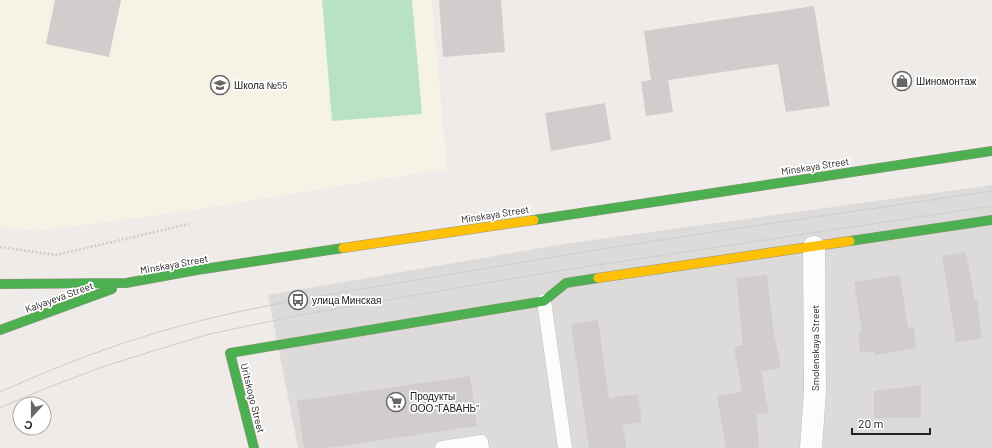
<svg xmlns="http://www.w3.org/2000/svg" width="992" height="448" viewBox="0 0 992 448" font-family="Barlow,sans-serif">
  <rect width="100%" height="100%" fill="#eeebe9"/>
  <path fill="#dddbda" d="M992,185V448H298L268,295L564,244Z"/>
  <path fill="#f6f2e6" d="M0,0H432L447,169L174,213L38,231L0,227Z"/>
  <path fill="#b7e2c6" d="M322,0H412L422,114L332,121Z"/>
  <path fill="#d1cdcc" d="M55,0H121L109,57L46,44Z
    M439,0H501L505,52L443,57Z
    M814,6L830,106L786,112L778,64L668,80L673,112L646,116L641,82L651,80L644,31Z
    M605,103L611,140L551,151L545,113Z
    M966,252L975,300H977L982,338L956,342L942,256Z
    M767,275L773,328L781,368L761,371L769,413L757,415L759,448H726L717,396L742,392L734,347L743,345L736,278Z
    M900,275L908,328L914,327L916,348L875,355V351L860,353L858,332H862L854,282Z
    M598,320L609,398L638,394L642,422L623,425L626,448H589L571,324Z
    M470,376L477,426L327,448H304L297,401Z
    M921,385V418H874V391Z"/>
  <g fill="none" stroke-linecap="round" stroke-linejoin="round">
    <defs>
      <path id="lane" d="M544,301L565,448
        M442,448L481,442L482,448"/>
      <path id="street" d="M811,448L815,391L814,247"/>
      <path id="fast" d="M534,220L992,151
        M850,241L992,220
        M0,284L126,283L197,270L343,248
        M0,330L112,289
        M254,448L230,353L544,301L566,283L598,278"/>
      <path id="slow" d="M343,248L534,220
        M598,278L850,241"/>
    </defs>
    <use href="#lane" stroke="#c1c0bf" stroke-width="15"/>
    <use href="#street" stroke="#c1c0bf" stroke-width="23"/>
    <use href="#fast" stroke="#989482" stroke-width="10"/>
    <use href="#slow" stroke="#989482" stroke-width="10"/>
    <path stroke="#d7c9ca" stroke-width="2.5" stroke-dasharray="2 2" stroke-linecap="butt" d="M0,247L56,255L189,224"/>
    <use href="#lane" stroke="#fcfcfc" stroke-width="14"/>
    <use href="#street" stroke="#fcfcfc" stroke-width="22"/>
    <use href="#fast" stroke="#4caf50" stroke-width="9"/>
    <use href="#slow" stroke="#ffc107" stroke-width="9"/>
    <path stroke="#cbcbca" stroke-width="1" d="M0,392C66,362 136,336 207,319C286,300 367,288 447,275C628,243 810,218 992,191
      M0,408L44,389L105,366L176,344L210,334L300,315L551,272L992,206"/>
  </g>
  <defs>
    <symbol id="shop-ring" viewBox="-11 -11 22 22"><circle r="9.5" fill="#fff" stroke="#686766" stroke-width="1.5"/><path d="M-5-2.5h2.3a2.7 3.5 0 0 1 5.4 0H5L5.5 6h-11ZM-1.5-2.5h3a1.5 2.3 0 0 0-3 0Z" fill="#686766"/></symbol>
    <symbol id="school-ring" viewBox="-11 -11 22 22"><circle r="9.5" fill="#fff" stroke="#686766" stroke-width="1.5"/><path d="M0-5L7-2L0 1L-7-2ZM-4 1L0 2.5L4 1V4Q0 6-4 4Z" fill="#686766"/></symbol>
    <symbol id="bus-ring" viewBox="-11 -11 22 22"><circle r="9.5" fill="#fff" stroke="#686766" stroke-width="1.5"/><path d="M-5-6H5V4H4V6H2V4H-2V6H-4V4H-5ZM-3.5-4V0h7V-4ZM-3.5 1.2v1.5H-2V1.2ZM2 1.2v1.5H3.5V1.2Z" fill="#686766"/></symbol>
    <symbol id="supermarket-ring" viewBox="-11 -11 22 22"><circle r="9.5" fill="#fff" stroke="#686766" stroke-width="1.5"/><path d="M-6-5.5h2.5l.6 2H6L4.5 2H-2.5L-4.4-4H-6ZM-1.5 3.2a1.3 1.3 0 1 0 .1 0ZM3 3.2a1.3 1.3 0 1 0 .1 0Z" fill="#686766"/></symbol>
  </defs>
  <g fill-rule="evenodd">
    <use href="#shop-ring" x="891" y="70" width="22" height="22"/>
    <use href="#school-ring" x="209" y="74" width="22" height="22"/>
    <use href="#bus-ring" x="287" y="289" width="22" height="22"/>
    <use href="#supermarket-ring" x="385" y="391" width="22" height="22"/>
  </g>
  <g text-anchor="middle" stroke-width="3.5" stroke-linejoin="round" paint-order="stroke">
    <g font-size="10" fill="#202020" stroke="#fff" text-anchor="start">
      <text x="916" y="85">Шиномонтаж</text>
      <text x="234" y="89">Школа №55</text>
      <text x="312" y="304">улица Минская</text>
      <text x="410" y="400">Продукты<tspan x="410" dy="12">ООО "ГАВАНЬ"</tspan></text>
    </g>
    <g font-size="10" fill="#202020" stroke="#fff">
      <text transform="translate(815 166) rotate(-9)" y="4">Minskaya Street</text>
      <text transform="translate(495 214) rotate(-9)" y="4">Minskaya Street</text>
      <text transform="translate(174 264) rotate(-10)" y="4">Minskaya Street</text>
      <text transform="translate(59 297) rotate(-20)" y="4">Kalyayeva Street</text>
      <text transform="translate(815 348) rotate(-90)" y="4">Smolenskaya Street</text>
      <text transform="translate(253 398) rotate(76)" y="4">Uritskogo Street</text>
    </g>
  </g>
  <g transform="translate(32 416) rotate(201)"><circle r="19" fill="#ffffff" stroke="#a6a6a6"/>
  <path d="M0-3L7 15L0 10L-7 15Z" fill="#686766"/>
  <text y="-6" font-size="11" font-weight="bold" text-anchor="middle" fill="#202020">С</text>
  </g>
  <path d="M852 428v6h78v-6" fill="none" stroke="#202020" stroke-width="2"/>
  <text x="858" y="428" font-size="12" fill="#202020" stroke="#ffffff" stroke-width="3" paint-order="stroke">20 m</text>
</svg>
